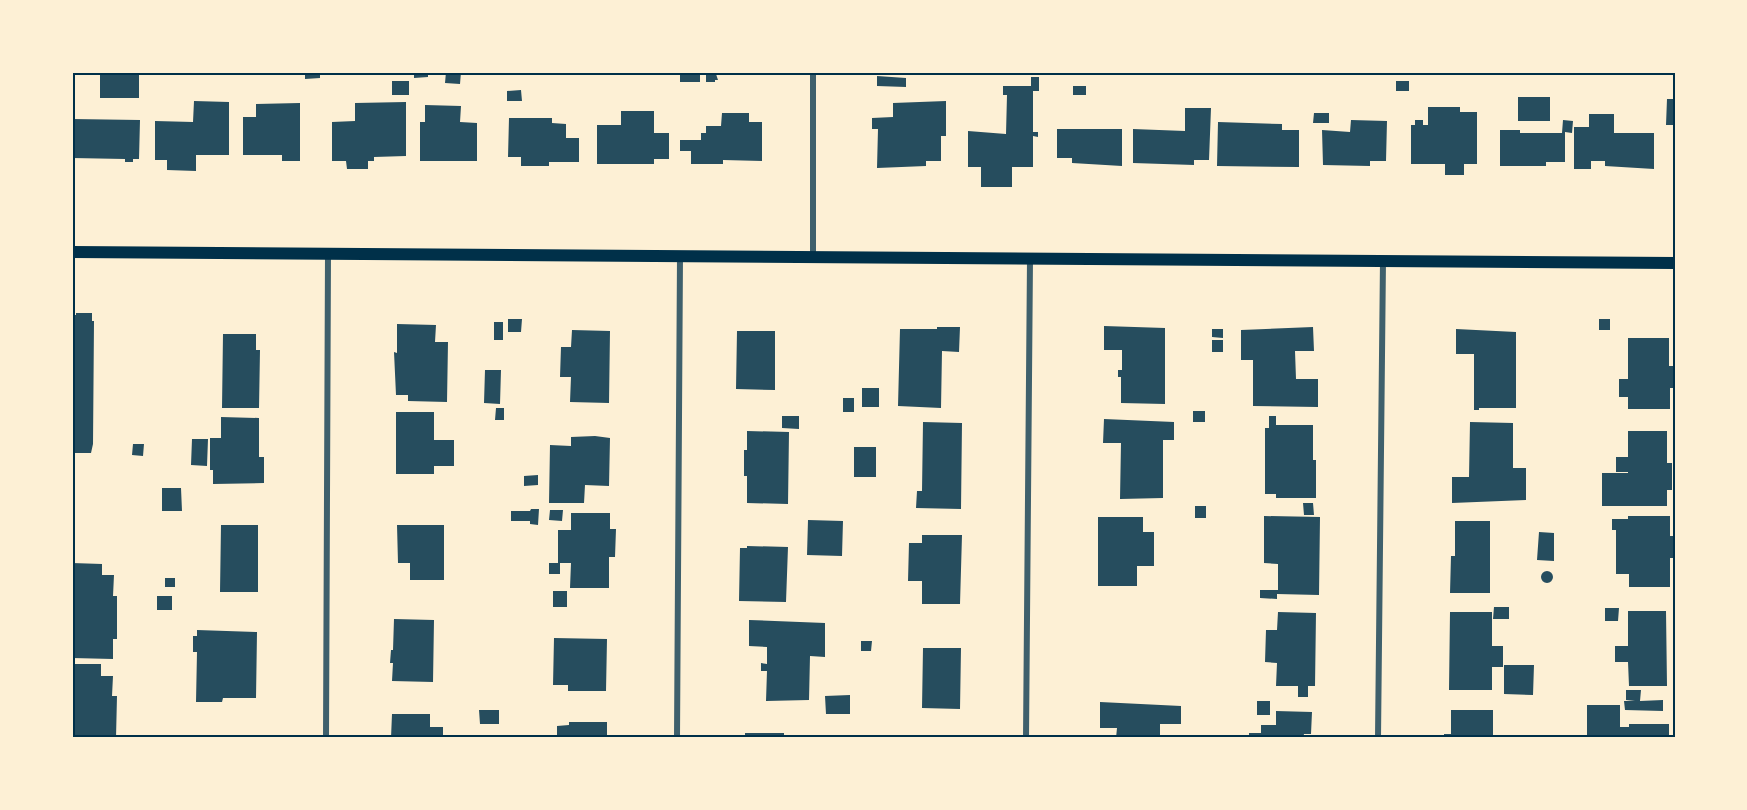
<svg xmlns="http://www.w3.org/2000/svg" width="1747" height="810" viewBox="0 0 1747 810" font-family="'Fira Sans',sans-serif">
  <rect width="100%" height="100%" fill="#fdf0d5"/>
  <path fill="#264d5e" d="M72,72H75V88H72Z
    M100,72H139V98H100Z
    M305,72H320V78L305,79Z
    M414,72H428V77L414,78Z
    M446,72H461L460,84L445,83Z
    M680,72H700V82H680Z
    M706,74H716L718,80H715V82H706Z
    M877,76L906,78V87L877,86Z
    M1031,77H1039V91H1033V132H1038V137L1033,136V167H1012V187H981V167H968V131L1006,134L1007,95H1003V86H1031Z
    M392,81H409V95H392Z
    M1396,81H1409V91H1396Z
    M1073,86H1086V95H1073Z
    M521,90L522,101H507V91Z
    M1518,97H1550V121H1518Z
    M1667,99H1675V125H1666Z
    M194,101L229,102V155H196V171L167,170V160H155V121L193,122Z
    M946,101V136H941V161H926V166L877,168L878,129H872V118L893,117V103Z
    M406,102V156L374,157V161H368V169H347L346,161H332V122L355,121V103Z
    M300,103V161H282V155H243V117H256V104Z
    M425,105L461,106L460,122L477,123V161H420V122H425Z
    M1428,107H1460V112H1477V164H1464V175H1445V164H1411V125H1415V120H1423V125H1428Z
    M1185,108H1211L1209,160H1194V165L1133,163V129L1185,131Z
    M621,111H654V133H669V159H654V164H597V125H621Z
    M722,113H749V122H762V161L723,160V164H691V151H680V140H701V133H706V126H721Z
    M1314,113H1329V123H1313Z
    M1589,114H1614V133H1654V169L1605,166V161H1591V169H1574V127H1589Z
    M509,118H552V123L566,124V138H579V162H549V166H521V157H508Z
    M72,119L140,120L139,159H133V162H125V159L72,158Z
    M1351,120L1387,121L1386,161H1370V166L1323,165L1322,130L1350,132Z
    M1563,120L1573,121L1572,133L1565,132V162H1546V166H1500V130H1520V133H1562Z
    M1218,122L1282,124V130H1299V167L1217,166Z
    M1057,129H1122V166L1072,163V158H1057Z
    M76,313H92V321H94L93,444L91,453H74V451H72V315H76Z
    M508,319H522L521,332H508Z
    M1599,319H1610V330H1599Z
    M494,322H503V340H494Z
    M397,324L436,325L435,342H448L447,402L408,401V395H396L394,352L397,353Z
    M1104,326L1165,328V404L1121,403V377H1118V370H1122V350H1104Z
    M937,327H960L959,352L942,351L941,408L898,406L900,329H937Z
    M1313,327L1314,351H1295L1296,379H1318V407L1253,406V360H1241V330Z
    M1212,329H1223V338L1212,337Z
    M1456,329L1516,332V408H1479V410H1474V354H1456Z
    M572,330L610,331L609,403L570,402L571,377H560L561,347H571Z
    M737,331H775V390L736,389Z
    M223,334H256V350H260L259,408H222Z
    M1628,338H1669V366H1673V388H1670V409H1628V397H1619V379H1628Z
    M1212,340H1223V352H1212Z
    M485,370H501L500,404L484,403Z
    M862,388H879V407H862Z
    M843,398H854V412H843Z
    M496,408H504V420H495Z
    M1193,411H1205V422H1193Z
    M396,412H434V440H454V466H434V474H396Z
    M782,416H799V429L782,428Z
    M1269,416H1276V425H1313V460H1316V498H1276V494H1265V428H1269Z
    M221,417L259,418V457H264V483L213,484V470H210V438H221Z
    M1104,419L1174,422V440H1163V498L1120,499L1121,443H1103Z
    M923,422L962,423L961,509L916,508L917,491H922Z
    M1470,422L1513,423V468H1526V500L1452,503V477H1469Z
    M747,431L789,432L788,504L747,503V476H744V450H747Z
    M1628,431H1667V463H1672V490H1667V506H1602V473H1628V472H1616V457H1628Z
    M595,436L610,438L609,486L585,485L584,503H549L550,445L571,446V437Z
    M192,439H208L207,466L191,465Z
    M133,444H144L143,456L132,455Z
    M854,447H876V477H854Z
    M538,475V485L524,486V476Z
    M162,488H181L182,511H162Z
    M1303,503H1313L1314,515H1304Z
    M1195,506H1206V518H1195Z
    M531,509H539L538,525L530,524V521H511V511H530Z
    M550,510H563L562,521L549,520Z
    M571,513H610V529H616L615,557H609V588H570L571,563H560V574H549V563H558V530H571Z
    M1264,516L1320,517L1319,595L1277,594V599L1260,598V590H1278V564L1264,563Z
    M1628,516H1670V536H1673V558H1670V587H1629V574H1616V530H1612V519H1628Z
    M1098,517H1143V532H1154V566H1137V586H1098Z
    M808,520L843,521L842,556L807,555Z
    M1455,521H1490V593H1450L1451,556H1455Z
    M221,525H258V592H220Z
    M397,525H444V580H410V563H398Z
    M1539,532L1554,533V561L1537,560Z
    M922,535H962L960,604H922V581H908L909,543H922Z
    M747,546L788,547L786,602L739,601L740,548H747Z
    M72,563L102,564V575H114L113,596H117V639H113V659L72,658Z
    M1541 577a6 6 0 1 1 12 0a6 6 0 1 1-12 0Z
    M165,578H175V587H165Z
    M553,591H567V607H553Z
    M157,596H172V610H157Z
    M1494,607H1509V619H1493Z
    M1605,608H1619L1618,621H1605Z
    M1628,611H1666L1667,686H1629L1628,662H1615V646H1628Z
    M1278,612L1316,613L1315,686H1308V697H1298V686H1276L1277,663L1265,662L1266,630H1277Z
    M1450,612H1492V646H1503V667H1492V690H1449Z
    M394,619L434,620L433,682L392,681L393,663H390L391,650H393Z
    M749,620L825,623V657L810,656L809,700L766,701L767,671H761V663L767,664V647L749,646Z
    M197,630L257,632L256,698H223L222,702H196L197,652H193V636H197Z
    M554,638L607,639L606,691H568V685H553Z
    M861,641H872L871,651H861Z
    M923,648H961L960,709L922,708Z
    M72,664H101V676H113L112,696H117L116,738H72Z
    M1504,665H1534L1533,695L1504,694Z
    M1626,690H1641L1640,701L1663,700V711L1625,710L1624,701H1635L1626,700Z
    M850,695V714H826L825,696Z
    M1257,701H1270V715H1257Z
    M1100,702L1181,706V724H1160V738H1116L1117,728H1100Z
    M1587,705H1620V727H1629V724H1669V738L1587,736Z
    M479,710H499V724H480Z
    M1451,710H1493V738H1444V734H1451Z
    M1276,711L1312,712L1311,734H1304L1303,738H1249V733H1261V725H1276Z
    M392,714H430V727H443V738H391Z
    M569,722H607V738H557V726L569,725Z
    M745,733H784V738H745Z"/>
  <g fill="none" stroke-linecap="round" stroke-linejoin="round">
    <path stroke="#3f606c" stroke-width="6" d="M813,72V257
      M326,738L328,254
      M677,738L680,256
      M1026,738L1030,259
      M1378,738L1383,260"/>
    <path stroke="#003049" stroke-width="12" d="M72,252L1675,263"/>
  </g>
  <rect width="1747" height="810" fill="none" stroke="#fdf0d5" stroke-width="147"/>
  <rect x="74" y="74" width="1600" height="662" fill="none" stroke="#003049" stroke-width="2"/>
</svg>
